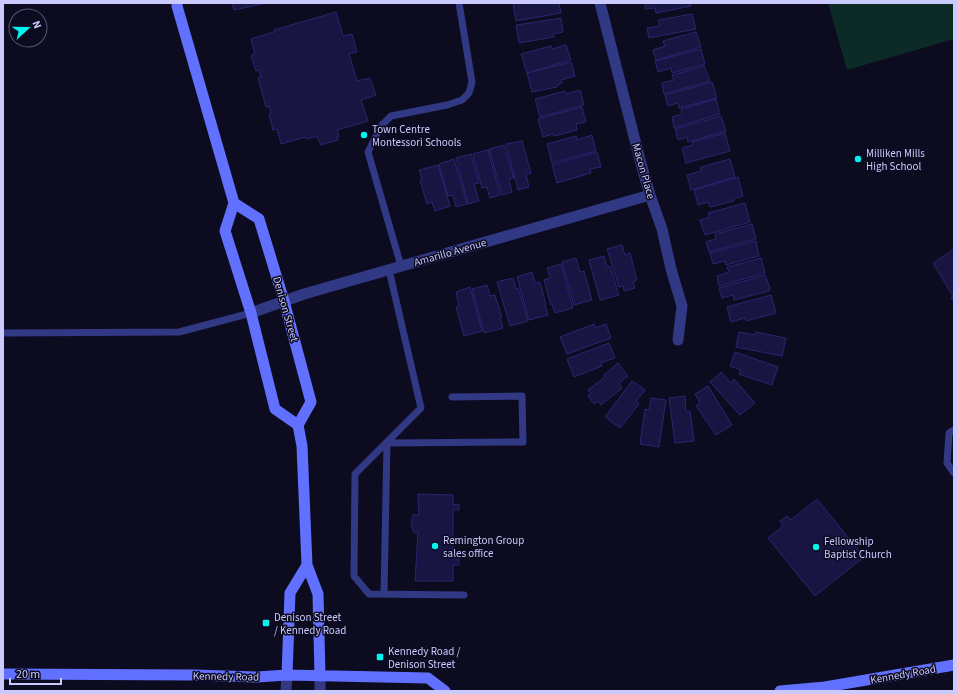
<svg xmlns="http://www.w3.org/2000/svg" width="957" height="694" viewBox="0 0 957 694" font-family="'Source Sans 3',sans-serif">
  <rect width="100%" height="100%" fill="#0c0b20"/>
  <path fill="#0d2b26" d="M828,3H954V39L847,70Z"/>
  <path fill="#191543" stroke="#2b2571" d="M232,3H266L234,10Z
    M513,3H559L561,13L516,21Z
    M645,3H690L691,6L656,13L655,8L645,9Z
    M336,12L343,36L352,34L357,52L349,54L357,81L370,78L376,95L361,100L368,121L337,130L339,137H337L338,140L321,145L317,136L306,139L305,137L281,144L277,129L273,130L269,114L271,113L269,106L266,107L258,78L261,77L259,70L256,71L251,55L255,54L251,39L274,32V30Z
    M692,14L696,29L649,38L647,28L659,26V20Z
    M561,18L563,32L553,34L554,37L519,43L516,25Z
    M696,32L701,47L656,60L653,50L665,46L663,41Z
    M566,45L571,60L527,73L521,54L551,46L552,49Z
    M701,49L705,64L672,73L671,68L658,72L655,61Z
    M571,62L575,76L561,80L562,83L557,85V87L532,92L527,73Z
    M704,66L710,81L664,94L662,83L674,80L672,75Z
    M712,82L717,98L679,108L678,103L668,106L665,95Z
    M580,90L584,105L540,117L535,99L565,91L566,94Z
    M716,99L720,114L674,128L672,117L682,114L681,109Z
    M582,107L586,122L576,124L577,130L554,136L553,134L543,137L538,119Z
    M721,116L726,131L688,142L687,137L678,140L675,129Z
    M725,133L730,151L686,163L682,148L693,145L692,142Z
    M592,135L596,151L552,163L547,144L576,136L577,140Z
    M522,141L531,173L526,174L529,187L518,190L506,144Z
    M504,145L514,178L509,179L512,192L502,195L489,149Z
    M488,150L500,195L490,198L487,187L482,188L473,154Z
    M597,152L601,167L590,169L591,173L557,183L552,165Z
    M471,154L479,183L474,184L479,201L468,204L456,158Z
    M454,159L467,204L456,207L453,195L448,196L439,164Z
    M730,159L735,177L691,190L687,175L701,171V167Z
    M438,165L450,206L435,211L432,202L427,204L420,180L422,179L419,170Z
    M738,177L743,196L733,199L734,201L710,207L708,202L698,205L694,190Z
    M745,203L750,222L705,235L700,220L710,217L708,213Z
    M752,224L756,239L709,252L706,242L716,239L715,234Z
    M756,241L759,256L726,265L725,261L713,264L710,253Z
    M622,245L625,255L630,253L637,280L633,282L635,288L624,291L623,286L619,287L607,249Z
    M954,249V302L951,298L953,296L933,263Z
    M604,256L607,267L610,266L619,295L600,300L589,260Z
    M576,258L580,272L584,271L592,300L574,305L562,262Z
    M761,258L765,273L719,286L717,276L729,272L727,267Z
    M561,264L573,308L555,313L552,304L551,305L544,280L550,278L547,268Z
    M532,272L535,283L540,282L546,305H545L548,315L529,320L517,277Z
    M765,275L770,288L769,291L734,300L733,295L722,298L719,288Z
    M513,278L516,289L518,288L528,321L510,326L497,282Z
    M487,285L490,296L495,295L502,318H500L503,328L484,333L472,289Z
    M470,287L482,331L464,336L456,307L459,306L456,292Z
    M771,295L776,313L746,321L745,318L731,322L727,307Z
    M594,324L595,328L606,324L611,338L567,354L560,337Z
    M739,332L755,335L756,332L786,338L782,356L736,347Z
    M609,343L615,358L601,363L602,366L574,377L567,359Z
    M735,352L778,367L772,385L739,374L741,370L730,366Z
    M618,363L628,376L619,383L622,388L601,405L598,401L594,404L588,396L591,393L588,390L605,377L604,375Z
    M721,372L731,383L734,379L755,403L740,415L710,382Z
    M632,381L645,390L636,401L639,404L620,428L605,417Z
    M708,386L732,425L716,435L696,406L700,403L695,394Z
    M685,396L686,411H690L694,441L675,443L669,398Z
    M651,398L666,400L659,447L640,444L645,409L649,410Z
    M418,494L453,495V505L459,504V510H453V559H459V565H453V581H415L418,533H414L411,524L413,515H419Z
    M817,499L864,557L815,596L768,538L783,526L780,521L787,516L791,520Z"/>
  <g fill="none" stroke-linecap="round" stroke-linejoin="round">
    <path stroke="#313884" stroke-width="7" d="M401,266L368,152L381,126L391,116L447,105L462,100L469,93L472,82L459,3
      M389,270L421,408L355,474L354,576L369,594L464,595
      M3,333L179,332L251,313
      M954,430L949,433L947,463L954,473
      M384,594L387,443L523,442L522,396L452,397"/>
    <path stroke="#313884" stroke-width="11" d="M600,3L640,160L650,195L662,229L671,269L682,306L678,340
      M251,313L304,294L650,195"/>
    <path stroke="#313884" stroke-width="11" d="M286,691L287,675
      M320,691V676"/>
    <path stroke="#6170ff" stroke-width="11" d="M177,3V6L234,203L225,231L251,313L275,409L298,425
      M234,203L259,219L284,301L311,402L298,425L302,446L307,565L318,594L320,676
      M3,674L194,675L257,677L287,675L428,678L445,691
      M287,675L290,593L307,565
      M780,691L825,687L954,665"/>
  </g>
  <g fill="#00f5f0" stroke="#0c0b20" stroke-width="1.5">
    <circle cx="364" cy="135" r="4"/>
    <circle cx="858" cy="159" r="4"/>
    <circle cx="435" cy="546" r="4"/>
    <circle cx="816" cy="547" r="4"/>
    <rect x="262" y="619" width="8" height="8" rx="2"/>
    <rect x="376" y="653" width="8" height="8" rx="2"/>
  </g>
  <g text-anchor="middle" stroke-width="3" stroke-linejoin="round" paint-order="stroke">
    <g font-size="11" fill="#cacaff" stroke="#0c0b20" text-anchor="start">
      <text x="372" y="133">Town Centre<tspan x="372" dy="13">Montessori Schools</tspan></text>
      <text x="866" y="157">Milliken Mills<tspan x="866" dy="13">High School</tspan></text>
      <text x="443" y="544">Remington Group<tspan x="443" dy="13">sales office</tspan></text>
      <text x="824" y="545">Fellowship<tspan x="824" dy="13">Baptist Church</tspan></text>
      <text x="274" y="621">Denison Street<tspan x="274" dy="13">/ Kennedy Road</tspan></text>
      <text x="388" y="655">Kennedy Road /<tspan x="388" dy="13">Denison Street</tspan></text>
    </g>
    <g font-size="11" fill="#cacaff" stroke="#0c0b20">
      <text transform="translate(644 171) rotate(74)" y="4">Macon Place</text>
      <text transform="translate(450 252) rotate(-16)" y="4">Amarillo Avenue</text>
      <text transform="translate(286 309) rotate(74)" y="4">Denison Street</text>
      <text transform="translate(903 674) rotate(-10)" y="4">Kennedy Road</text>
      <text transform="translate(226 676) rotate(1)" y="4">Kennedy Road</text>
    </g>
  </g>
  <rect width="957" height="694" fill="none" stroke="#cacaff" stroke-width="8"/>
  <g transform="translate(28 28) rotate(69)"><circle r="19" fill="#0c0b20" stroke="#585779"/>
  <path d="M0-3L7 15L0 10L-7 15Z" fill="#00f5f0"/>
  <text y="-6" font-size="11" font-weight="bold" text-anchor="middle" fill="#cacaff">N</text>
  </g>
  <path d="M10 678v6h51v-6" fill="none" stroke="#cacaff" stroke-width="2"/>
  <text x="16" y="678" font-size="12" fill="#cacaff" stroke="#0c0b20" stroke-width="3" paint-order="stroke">20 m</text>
</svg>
